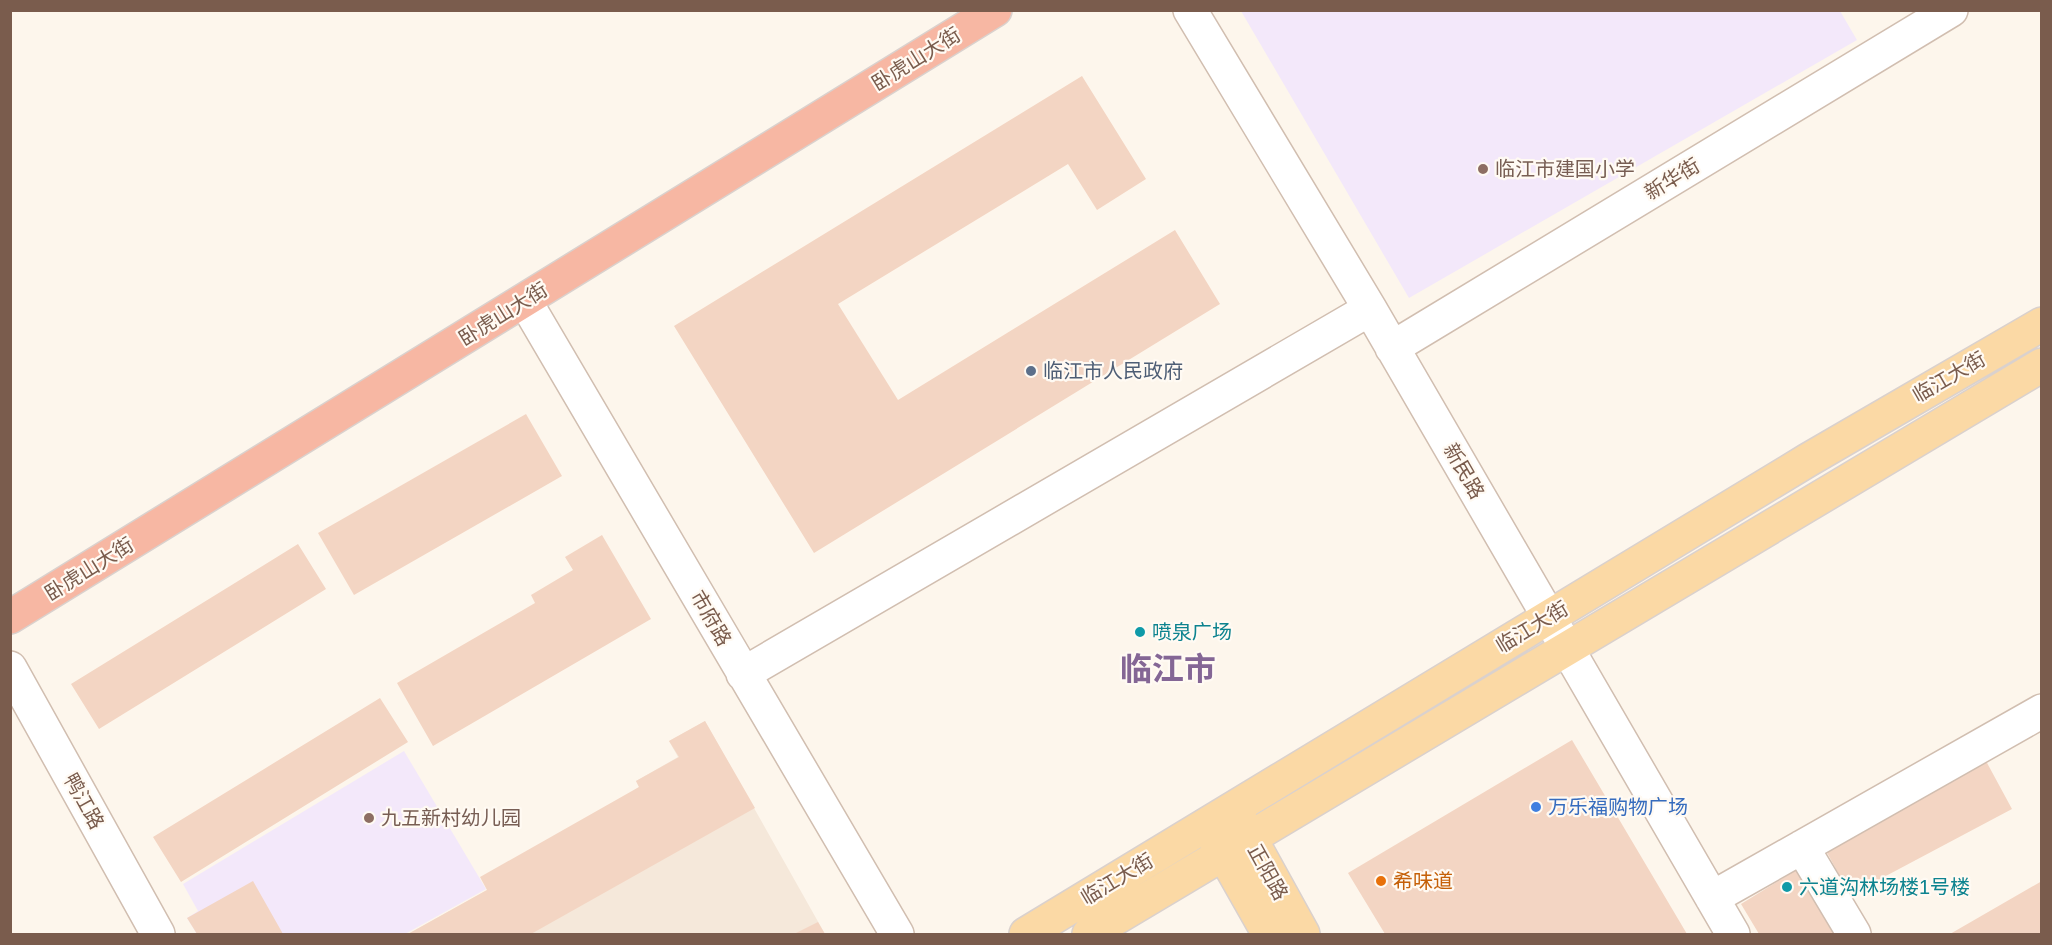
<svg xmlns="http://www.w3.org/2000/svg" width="2052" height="945" viewBox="0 0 2052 945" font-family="Arial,'Noto Sans SC',sans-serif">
  <rect width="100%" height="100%" fill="#fdf6ec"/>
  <path fill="#f5e8da" d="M705,721L825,934H408L487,890L639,787L636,781L678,757L669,741Z"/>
  <path fill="#f3e8fa" d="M1840,11L1857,40L1409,298L1241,11Z
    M404,751L486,889L405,934H197L187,918L198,911L183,884Z"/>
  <path fill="#f3d5c3" d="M1082,76L1146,179L1097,210L1068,164L838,304L898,400L1175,230L1220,304L814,553L674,326Z
    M526,414L562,476L354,595L318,533Z
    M602,535L651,619L433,746L397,683L535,603L531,595L573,570L565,557Z
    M298,544L326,589L99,729L71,684Z
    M380,698L408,742L181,882L153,837Z
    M705,721L755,808L531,934H408L487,890L480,877L639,787L636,781L679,757L669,741Z
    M1572,740L1687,934H1385L1348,873Z
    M1986,761L2012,809L1850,895L1824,847Z
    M1796,870L1835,934H1759L1741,904Z
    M253,881L283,934H197L187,918Z
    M2042,881V934H1950Z
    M818,922L825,934H794Z"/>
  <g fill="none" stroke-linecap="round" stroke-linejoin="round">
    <defs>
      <path id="minor" d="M1190,10L1370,309L1733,934
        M525,301L897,934
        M1392,348L1951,10
        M10,668L158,934
        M743,674L1370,309
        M1802,847L1854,934
        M1712,898L2042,711"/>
      <path id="major" d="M1239,818L1303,934
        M1214,837L1269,934
        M1026,934L1808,460L2042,324
        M1089,934L2042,365"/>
      <path id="highway" d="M10,617L995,10"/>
    </defs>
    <use href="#minor" stroke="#d1beb0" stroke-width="36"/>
    <use href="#major" stroke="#dad1cd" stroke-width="36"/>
    <use href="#highway" stroke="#dad1cd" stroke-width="36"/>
    <use href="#minor" stroke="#fff" stroke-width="33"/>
    <use href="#major" stroke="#fbd9a5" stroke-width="33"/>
    <use href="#highway" stroke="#f7b7a3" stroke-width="33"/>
  </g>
  <g fill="#8d6e63" stroke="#fffaf3" stroke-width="2">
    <circle cx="1483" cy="169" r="6"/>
    <circle cx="369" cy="818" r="6"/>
  </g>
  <circle fill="#5c6f8a" stroke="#fffaf3" stroke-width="2" cx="1031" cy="371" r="6"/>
  <g fill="#0f9aa8" stroke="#fffaf3" stroke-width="2">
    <circle cx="1140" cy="632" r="6"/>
    <circle cx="1787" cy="887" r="6"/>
  </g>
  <circle fill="#3f7fe0" stroke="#fffaf3" stroke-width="2" cx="1536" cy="807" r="6"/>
  <circle fill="#e8710a" stroke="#fffaf3" stroke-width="2" cx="1381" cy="881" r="6"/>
  <g text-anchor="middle" stroke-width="4.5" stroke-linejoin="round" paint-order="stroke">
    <g font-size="20" fill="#7a5c4d" stroke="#fffaf3">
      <text transform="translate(916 59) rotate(-32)" y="7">卧虎山大街</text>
      <text transform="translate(1672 179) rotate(-31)" y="7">新华街</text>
      <text transform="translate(503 314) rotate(-32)" y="7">卧虎山大街</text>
      <text transform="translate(1949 377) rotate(-30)" y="7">临江大街</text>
      <text transform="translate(1464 471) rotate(60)" y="7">新民路</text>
      <text transform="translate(89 569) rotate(-32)" y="7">卧虎山大街</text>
      <text transform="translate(711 618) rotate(60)" y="7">市府路</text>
      <text transform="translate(1532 627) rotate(-31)" y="7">临江大街</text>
      <text transform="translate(84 801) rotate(61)" y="7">鸭江路</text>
      <text transform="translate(1268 872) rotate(61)" y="7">正阳路</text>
      <text transform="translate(1117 879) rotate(-31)" y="7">临江大街</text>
    </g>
    <g font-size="20" fill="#785e54" stroke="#fffaf3" text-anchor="start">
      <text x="1495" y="176">临江市建国小学</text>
      <text x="381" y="825">九五新村幼儿园</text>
    </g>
    <g font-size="20" fill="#4e5e75" stroke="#fffaf3" text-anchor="start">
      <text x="1043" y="378">临江市人民政府</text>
    </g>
    <g font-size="20" fill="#0d838f" stroke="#fffaf3" text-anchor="start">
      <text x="1152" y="639">喷泉广场</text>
      <text x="1799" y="894">六道沟林场楼1号楼</text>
    </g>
    <g font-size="20" fill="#366cbe" stroke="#fffaf3" text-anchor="start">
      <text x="1548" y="814">万乐福购物广场</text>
    </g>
    <g font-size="20" fill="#c56008" stroke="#fffaf3" text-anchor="start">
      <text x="1393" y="888">希味道</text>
    </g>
    <g font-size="32" font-weight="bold" fill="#846695" stroke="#fffaf3">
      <text x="1168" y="680">临江市</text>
    </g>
  </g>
  <rect width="2052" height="945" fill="none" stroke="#7a5c4d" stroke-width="24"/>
</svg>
